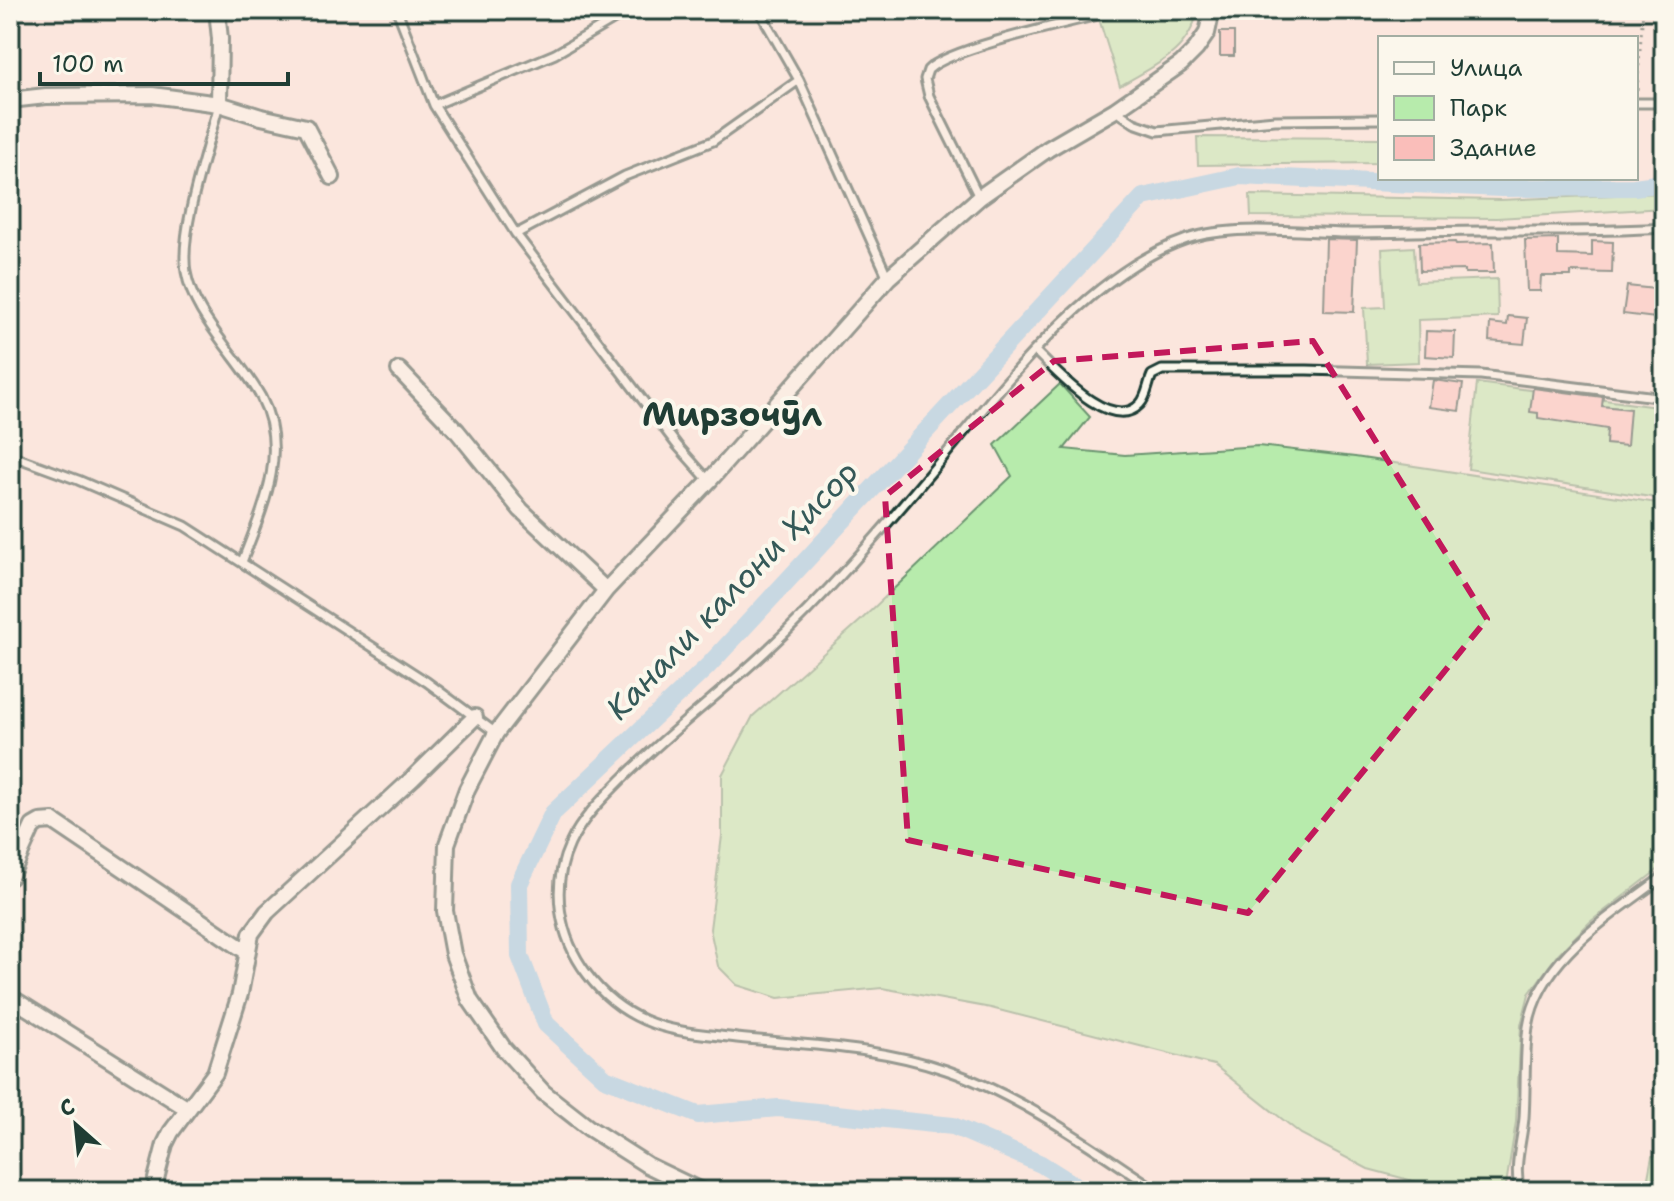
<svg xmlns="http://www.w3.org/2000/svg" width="1674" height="1201" viewBox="0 0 1674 1201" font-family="'Shantell Sans',sans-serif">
  <rect width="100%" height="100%" fill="#fbe6dd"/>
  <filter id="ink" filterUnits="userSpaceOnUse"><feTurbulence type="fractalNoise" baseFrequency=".0125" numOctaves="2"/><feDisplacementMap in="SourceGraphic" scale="16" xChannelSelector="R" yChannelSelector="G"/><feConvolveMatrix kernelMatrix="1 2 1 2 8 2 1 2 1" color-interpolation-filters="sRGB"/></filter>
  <g filter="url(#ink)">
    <path fill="#b7ebac" stroke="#6b9470" stroke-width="2" d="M1138,10H1198C1188,54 1155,65 1120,86L1099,19Z
      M1197,137L1380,138V163L1198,165Z
      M1664,193V208L1497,218L1251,216L1250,195L1500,200Z
      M1414,247L1416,282L1497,279L1498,317L1418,320L1419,362L1367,364L1364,308L1385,307L1382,249Z
      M1477,383L1664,408V499L1468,469Z
      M1060,384L1090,417L1064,449L1125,455L1258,446L1355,457L1664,504V865L1590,922L1558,954L1529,994L1521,1025L1516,1122L1505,1191H1451L1368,1169L1301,1134L1214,1065L991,1008L882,988L778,998L737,985L718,966L710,929L722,836V775L753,716L860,621L1012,476L995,445Z
      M1664,1154V1182L1647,1183L1652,1156Z"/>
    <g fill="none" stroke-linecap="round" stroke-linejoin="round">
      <path stroke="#89c8e9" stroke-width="18" d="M1084,1191L1041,1164L953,1126L778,1108L698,1115L605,1078L546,1024L520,956L519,884L553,813L708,666L1143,197L1240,176L1501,188L1634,187L1664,183"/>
    </g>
    <path fill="#fabeba" stroke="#1f3d34" stroke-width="2" d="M1220,32H1234V56H1220Z
      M1326,239L1357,240L1354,312L1324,311Z
      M1558,239V255L1592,256V241L1613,242L1612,273L1571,272V276H1541L1540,291H1527L1525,240Z
      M1455,242L1456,244L1493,243L1494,273H1465V270L1420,271L1419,243Z
      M1627,286L1664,290V319L1623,314Z
      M1508,316L1527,318L1524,344L1489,341L1490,323L1507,325Z
      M1426,331L1455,332L1454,358L1425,356Z
      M1433,380L1463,384L1459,411L1429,407Z
      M1533,388L1603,397L1602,406L1630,409L1627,446L1606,444L1607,429L1538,418V413L1530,412Z"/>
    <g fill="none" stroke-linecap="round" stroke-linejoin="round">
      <defs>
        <path id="lane" d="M397,10L434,105L516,234L677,445L709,481
          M759,10L799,80L888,278
          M1636,103H1664
          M219,104C208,147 179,230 186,272C191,300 209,324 226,347C238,363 251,379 261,397C290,452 262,510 242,562
          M434,105L555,54L630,10
          M1115,110L1134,123L1157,131L1275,120L1380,119
          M979,197L929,96L925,79L928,70C947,48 1084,19 1119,10
          M516,234L625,176L713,141L799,80
          M1035,351C1054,369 1111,435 1140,404C1147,397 1148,383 1152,375L1162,370H1307L1481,375L1664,398
          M10,455L78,480L185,526L427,682L496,733
          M1158,1191C1093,1148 1020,1095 946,1070C879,1047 808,1045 737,1038C706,1034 673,1033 644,1020C621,1010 602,994 587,974C559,937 550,887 570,844C582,818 603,798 623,778C668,733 719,695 766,651C825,596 879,534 931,472C998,392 1085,274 1187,239C1229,224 1300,232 1346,233C1392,233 1437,231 1484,231C1544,231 1604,232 1664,228
          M1520,1191C1513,1167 1522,1142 1524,1118C1526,1088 1524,1057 1528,1027C1539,957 1613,915 1664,876
          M1604,1191L1664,1187"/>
        <path id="street" d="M217,10L220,39L219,104
          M10,100L46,96L152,95L219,104L261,117L306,127L332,177
          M399,370L457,431L521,510L606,590
          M10,877L33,826L40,822L53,821L247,952
          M10,997L188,1109
          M156,1179L165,1144L171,1132L215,1073L240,994L251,934L267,912L413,778L475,717
          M701,1191L647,1165L589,1128L543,1092L504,1049L470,1000L453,954L445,911L447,844L467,789L496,733L606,590L709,481L888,278L980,197L1048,149L1115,110L1181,64L1196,49L1207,33L1212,10"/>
      </defs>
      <use href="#lane" stroke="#1f3d34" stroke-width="13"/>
      <use href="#street" stroke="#1f3d34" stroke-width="20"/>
      <path stroke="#1f3d34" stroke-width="3" stroke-dasharray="2 6" stroke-linecap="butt" d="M1637,90L1643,10"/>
      <use href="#lane" stroke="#fbf7ec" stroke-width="7"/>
      <use href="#street" stroke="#fbf7ec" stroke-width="14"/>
    </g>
  </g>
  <path d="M0 0H1674V1201H0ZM1313,341L1487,619L1248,913L908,840L885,496L1054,361Z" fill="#fbe6dd" fill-opacity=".55" fill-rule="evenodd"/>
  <path fill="none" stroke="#c2185b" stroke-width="6" stroke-dasharray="16 10" stroke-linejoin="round" d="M1313,341L1487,619L1248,913L908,840L885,496L1054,361Z"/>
  <g text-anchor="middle" stroke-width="8" stroke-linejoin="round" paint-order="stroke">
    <g font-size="32" font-style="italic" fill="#345958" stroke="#fbf7ec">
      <text transform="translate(732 590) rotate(-46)" y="11">Канали калони Ҳисор</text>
    </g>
    <g font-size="34" font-weight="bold" fill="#1f3d34" stroke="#fbf7ec">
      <text x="732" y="426">Мирзочӯл</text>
    </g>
  </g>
  <rect width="1674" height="1201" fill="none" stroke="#fbf7ec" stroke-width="40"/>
  <rect x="20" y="20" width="1634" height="1161" fill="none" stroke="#1f3d34" stroke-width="3" filter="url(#ink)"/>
  <rect x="1378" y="36" width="260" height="144" fill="#fbf7ec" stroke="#a3ada2" stroke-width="2"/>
  <rect x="1394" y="62" width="40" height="12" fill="#fbf7ec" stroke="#a3ada2" stroke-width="2"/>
  <text x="1450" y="76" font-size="24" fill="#1f3d34">Улица</text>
  <rect x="1394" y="96" width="40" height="24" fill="#b7ebac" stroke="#a3ada2" stroke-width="2"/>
  <text x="1450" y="116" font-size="24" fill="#1f3d34">Парк</text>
  <rect x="1394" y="136" width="40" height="24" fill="#fabeba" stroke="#a3ada2" stroke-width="2"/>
  <text x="1450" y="156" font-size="24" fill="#1f3d34">Здание</text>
  <g transform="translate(76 1125) rotate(333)" stroke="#fbf7ec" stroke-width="6" paint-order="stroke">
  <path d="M0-6L14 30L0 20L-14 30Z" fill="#1f3d34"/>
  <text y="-12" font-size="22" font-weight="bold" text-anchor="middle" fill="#1f3d34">С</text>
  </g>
  <path d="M40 72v12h248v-12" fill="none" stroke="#1f3d34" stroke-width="4"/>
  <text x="52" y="72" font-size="24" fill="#1f3d34" stroke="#fbf7ec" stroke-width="6" paint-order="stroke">100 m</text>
</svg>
